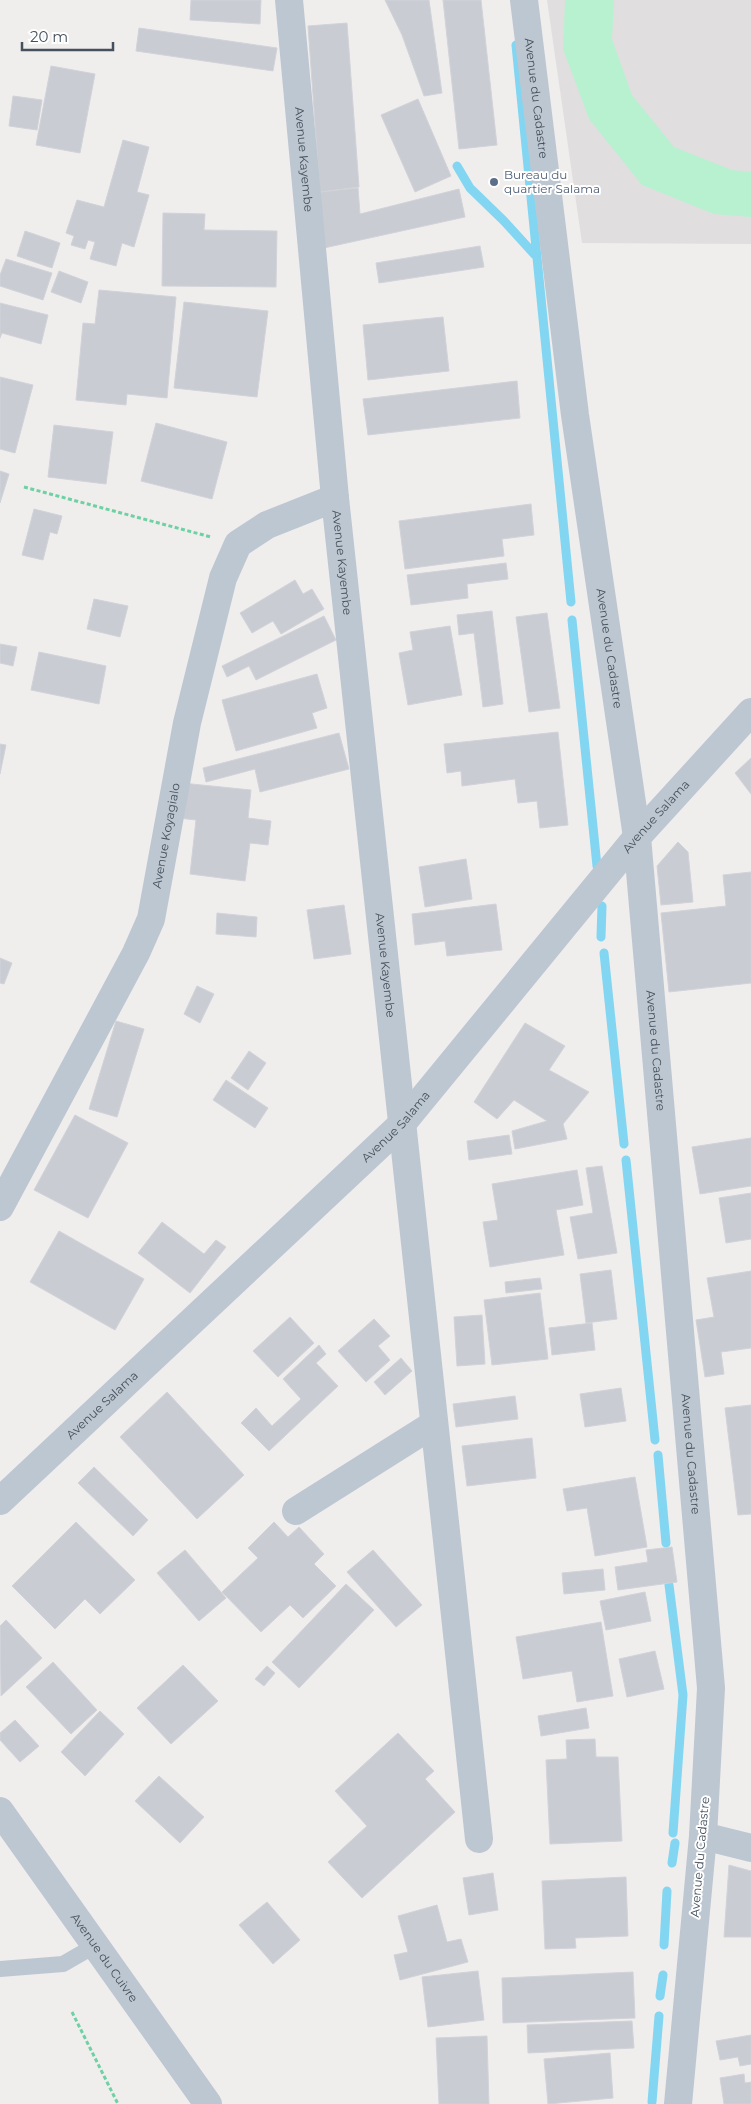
<svg xmlns="http://www.w3.org/2000/svg" width="751" height="2104" viewBox="0 0 751 2104" font-family="Montserrat,sans-serif">
  <rect width="100%" height="100%" fill="#f0eded"/>
  <path fill="#e1dedf" d="M547,0H751V244L582,243Z"/>
  <path fill="#b8f1d0" d="M565,0H614L612,39L632,95L674,147L732,170L751,172V217L714,214L642,185L589,119L563,49Z"/>
  <g fill="none" stroke-linecap="round" stroke-linejoin="round">
    <path stroke="#82d6f1" stroke-width="9" d="M516,45L571,602
      M457,166L470,188L504,221L535,255
      M572,620L597,866
      M601,937L602,906
      M604,953L624,1144
      M626,1160L655,1440
      M658,1455L666,1543
      M669,1585L683,1695L673,1833
      M672,1863L675,1843
      M664,1945L667,1891
      M660,1996L663,1975
      M652,2102L659,2016"/>
  </g>
  <path fill="#c9ccd2" stroke="#d1d3d9" d="M191,0H261L260,24L190,20Z
    M385,0H429L442,93L424,96L402,35Z
    M443,0H481L497,145L459,149Z
    M347,23L359,187L320,192L308,26Z
    M139,28L277,48L273,71L136,51Z
    M51,66L95,74L80,153L36,145Z
    M13,96L42,100L37,130L9,126Z
    M418,99L451,176L415,192L381,115Z
    M123,140L149,147L137,192L149,195L134,247L122,243L116,266L90,259L95,242L88,240L85,249L71,245L74,236L66,233L77,200L104,207Z
    M358,188L360,214L459,189L465,217L324,248L320,192Z
    M163,213L205,214L204,230L277,231L276,287L162,286Z
    M25,231L60,243L52,268L17,256Z
    M480,246L484,267L379,283L376,263Z
    M6,259L52,273L43,300L0,286V275Z
    M59,271L88,282L81,303L51,292Z
    M99,290L176,297L167,398L127,394L126,405L76,400L83,323L95,324Z
    M184,302L268,311L257,397L174,388Z
    M0,303L48,315L41,344L2,333L0,338Z
    M443,317L449,371L368,380L363,325Z
    M0,377L33,385L15,453L0,449Z
    M517,381L520,418L368,435L363,399Z
    M156,423L227,442L212,499L141,481Z
    M54,425L113,432L106,484L48,477Z
    M0,471L9,474L0,503Z
    M531,504L534,535L502,539L504,556L405,569L399,521Z
    M34,509L62,516L57,534L50,532L43,560L22,555Z
    M506,563L508,579L467,584L468,598L411,605L407,575Z
    M295,580L303,594L312,589L324,609L281,634L273,621L252,633L240,613Z
    M94,599L128,606L120,637L87,629Z
    M492,611L503,704L483,707L474,633L459,635L457,615Z
    M547,613L560,708L529,712L516,617Z
    M324,616L336,640L256,680L249,666L227,677L222,666Z
    M450,626L462,695L408,705L399,653L413,650L410,632Z
    M0,644L17,647L13,666L0,663Z
    M39,652L106,666L99,704L31,690Z
    M317,674L327,708L312,713L317,728L236,751L222,700Z
    M558,732L568,825L540,828L537,801L518,803L515,779L462,786L461,771L447,773L444,744Z
    M339,733L349,769L260,792L255,769L206,782L203,768Z
    M0,744L6,745L0,774Z
    M751,758V794L735,773Z
    M182,783L251,790L248,818L271,821L268,845L250,843L245,881L190,874L196,820L178,818Z
    M678,842L688,852L693,902L661,905L657,866Z
    M466,859L472,899L425,907L419,867Z
    M751,872V983L669,992L661,913L726,906L723,875Z
    M496,904L502,950L447,956L445,941L415,945L412,914Z
    M344,905L351,954L314,959L307,910Z
    M217,913L257,917L256,937L216,934Z
    M0,958L12,963L4,984L0,983Z
    M197,986L214,994L200,1023L184,1014Z
    M116,1021L144,1029L117,1117L89,1109Z
    M525,1023L565,1046L549,1070L589,1092L563,1124L567,1139L515,1149L512,1131L547,1121L514,1100L497,1119L474,1102Z
    M249,1051L266,1063L248,1090L231,1078Z
    M226,1080L268,1108L255,1128L213,1100Z
    M75,1115L128,1143L88,1218L34,1190Z
    M509,1135L512,1154L469,1160L467,1141Z
    M751,1138V1186L700,1194L692,1147Z
    M602,1166L617,1253L578,1259L570,1217L593,1213L586,1168Z
    M577,1170L583,1205L556,1210L564,1255L490,1267L483,1222L498,1220L492,1184Z
    M751,1193V1239L726,1243L719,1198Z
    M162,1222L204,1254L216,1240L226,1247L190,1293L138,1253Z
    M59,1231L144,1279L115,1330L30,1282Z
    M611,1270L617,1319L586,1323L580,1274Z
    M751,1271V1348L721,1352L724,1374L705,1377L696,1320L714,1317L707,1278Z
    M540,1278L542,1289L506,1293L505,1282Z
    M540,1293L548,1359L492,1365L484,1300Z
    M482,1315L485,1364L457,1366L454,1317Z
    M290,1317L314,1343L278,1377L253,1351Z
    M374,1319L390,1336L378,1346L390,1360L366,1382L338,1351Z
    M592,1323L595,1350L552,1355L549,1328Z
    M319,1345L326,1354L316,1363L338,1386L269,1451L241,1423L256,1408L272,1426L301,1399L283,1379Z
    M401,1358L412,1371L385,1395L374,1382Z
    M621,1388L626,1421L585,1427L580,1394Z
    M167,1392L244,1475L197,1519L120,1437Z
    M515,1396L518,1419L456,1427L453,1404Z
    M751,1405V1514L738,1515L725,1408Z
    M532,1438L536,1478L467,1486L462,1446Z
    M94,1467L148,1520L133,1536L78,1483Z
    M635,1477L647,1547L595,1556L587,1508L567,1511L563,1489Z
    M76,1522L135,1580L100,1614L85,1599L55,1629L12,1586Z
    M274,1522L288,1537L299,1527L324,1554L314,1564L336,1586L303,1618L290,1605L261,1632L222,1592L258,1558L248,1548Z
    M672,1547L677,1582L618,1590L615,1567L648,1562L646,1550Z
    M185,1550L226,1598L199,1621L157,1573Z
    M373,1550L422,1605L396,1627L347,1572Z
    M603,1569L605,1590L564,1594L562,1573Z
    M346,1584L374,1610L299,1688L272,1662Z
    M645,1592L651,1621L606,1630L600,1601Z
    M6,1620L42,1658L1,1696L0,1626Z
    M601,1622L613,1696L577,1702L572,1671L523,1679L516,1637Z
    M655,1651L664,1689L627,1697L619,1659Z
    M53,1662L97,1710L71,1734L26,1687Z
    M183,1665L218,1701L171,1744L137,1708Z
    M267,1666L275,1673L264,1686L255,1679Z
    M586,1708L589,1728L541,1736L538,1716Z
    M100,1711L124,1734L85,1776L61,1752Z
    M15,1720L39,1746L20,1762L0,1740V1733Z
    M398,1733L434,1771L425,1779L455,1812L362,1898L328,1862L367,1826L335,1791Z
    M595,1739L596,1757H618L622,1841L550,1844L546,1760L567,1759L566,1740Z
    M159,1776L204,1817L180,1843L135,1801Z
    M729,1865L751,1871V1937H724Z
    M493,1873L498,1910L469,1915L463,1878Z
    M626,1877L628,1936L575,1938L576,1948L545,1949L542,1881Z
    M267,1902L300,1940L273,1964L239,1925Z
    M437,1905L447,1942L461,1939L468,1962L400,1980L394,1955L408,1952L398,1916Z
    M478,1971L484,2020L428,2027L422,1977Z
    M633,1972L635,2018L503,2023L502,1978Z
    M632,2021L634,2048L528,2053L527,2025Z
    M751,2035V2064L740,2066L738,2057L720,2060L716,2041Z
    M487,2036L489,2104H439L436,2038Z
    M610,2053L613,2098L548,2104L544,2059Z
    M744,2074L745,2083L751,2082V2104H724L720,2078Z"/>
  <g fill="none" stroke-linecap="round" stroke-linejoin="round">
    <path stroke="#6ed1a3" stroke-width="3" stroke-dasharray="4 2.5" stroke-linecap="butt" d="M24,487L211,537
      M72,2012L118,2104"/>
    <path stroke="#bdc7d1" stroke-width="16" d="M0,1969L63,1964L96,1945"/>
    <g stroke="#bdc7d1" stroke-width="28">
      <path id="s1" d="M289,0L335,498L479,1839"/>
      <path id="s2" d="M524,0L575,415L637,837L711,1688L703,1836L678,2104"/>
      <path id="s3" d="M0,1207L136,953L151,919L187,723L223,578L238,544L267,525L335,498"/>
      <path id="s4" d="M0,1501L401,1125L637,837L751,712"/>
      <path d="M296,1511L434,1424"/>
      <path id="s5" d="M0,1811L208,2104"/>
      <path d="M703,1836L751,1848"/>
    </g>
  </g>
  <circle fill="#5c6f8a" stroke="#fff" stroke-width="2" cx="494" cy="182" r="5"/>
  <g text-anchor="middle" stroke-width="4" stroke-linejoin="round" paint-order="stroke">
    <g font-size="12" fill="#44505c" stroke="#fff">
      <text dy="4" stroke="none"><textPath href="#s2" startOffset="99">Avenue du Cadastre</textPath></text>
      <text dy="4" stroke="none"><textPath href="#s1" startOffset="160">Avenue Kayembe</textPath></text>
      <text dy="4" stroke="none"><textPath href="#s1" startOffset="565">Avenue Kayembe</textPath></text>
      <text dy="4" stroke="none"><textPath href="#s2" startOffset="654">Avenue du Cadastre</textPath></text>
      <text dy="4" stroke="none"><textPath href="#s4" startOffset="950">Avenue Salama</textPath></text>
      <text dy="4" stroke="none"><textPath href="#s3" startOffset="410">Avenue Koyagialo</textPath></text>
      <text dy="4" stroke="none"><textPath href="#s1" startOffset="970">Avenue Kayembe</textPath></text>
      <text dy="4" stroke="none"><textPath href="#s2" startOffset="1059">Avenue du Cadastre</textPath></text>
      <text dy="4" stroke="none"><textPath href="#s4" startOffset="545">Avenue Salama</textPath></text>
      <text dy="4" stroke="none"><textPath href="#s4" startOffset="140">Avenue Salama</textPath></text>
      <text dy="4" stroke="none"><textPath href="#s2" startOffset="1464">Avenue du Cadastre</textPath></text>
      <text transform="translate(700 1857) rotate(-85)" y="4">Avenue du Cadastre</text>
      <text dy="4" stroke="none"><textPath href="#s5" startOffset="180">Avenue du Cuivre</textPath></text>
    </g>
    <g font-size="12" fill="#4e5e75" stroke="#fff" text-anchor="start">
      <text x="504" y="179">Bureau du<tspan x="504" dy="14">quartier Salama</tspan></text>
    </g>
  </g>
  <path d="M22 42v8h91v-8" fill="none" stroke="#44505c" stroke-width="2.5"/>
  <text x="30" y="42" font-size="15" fill="#44505c" stroke="#ffffff" stroke-width="4" paint-order="stroke">20 m</text>
</svg>
